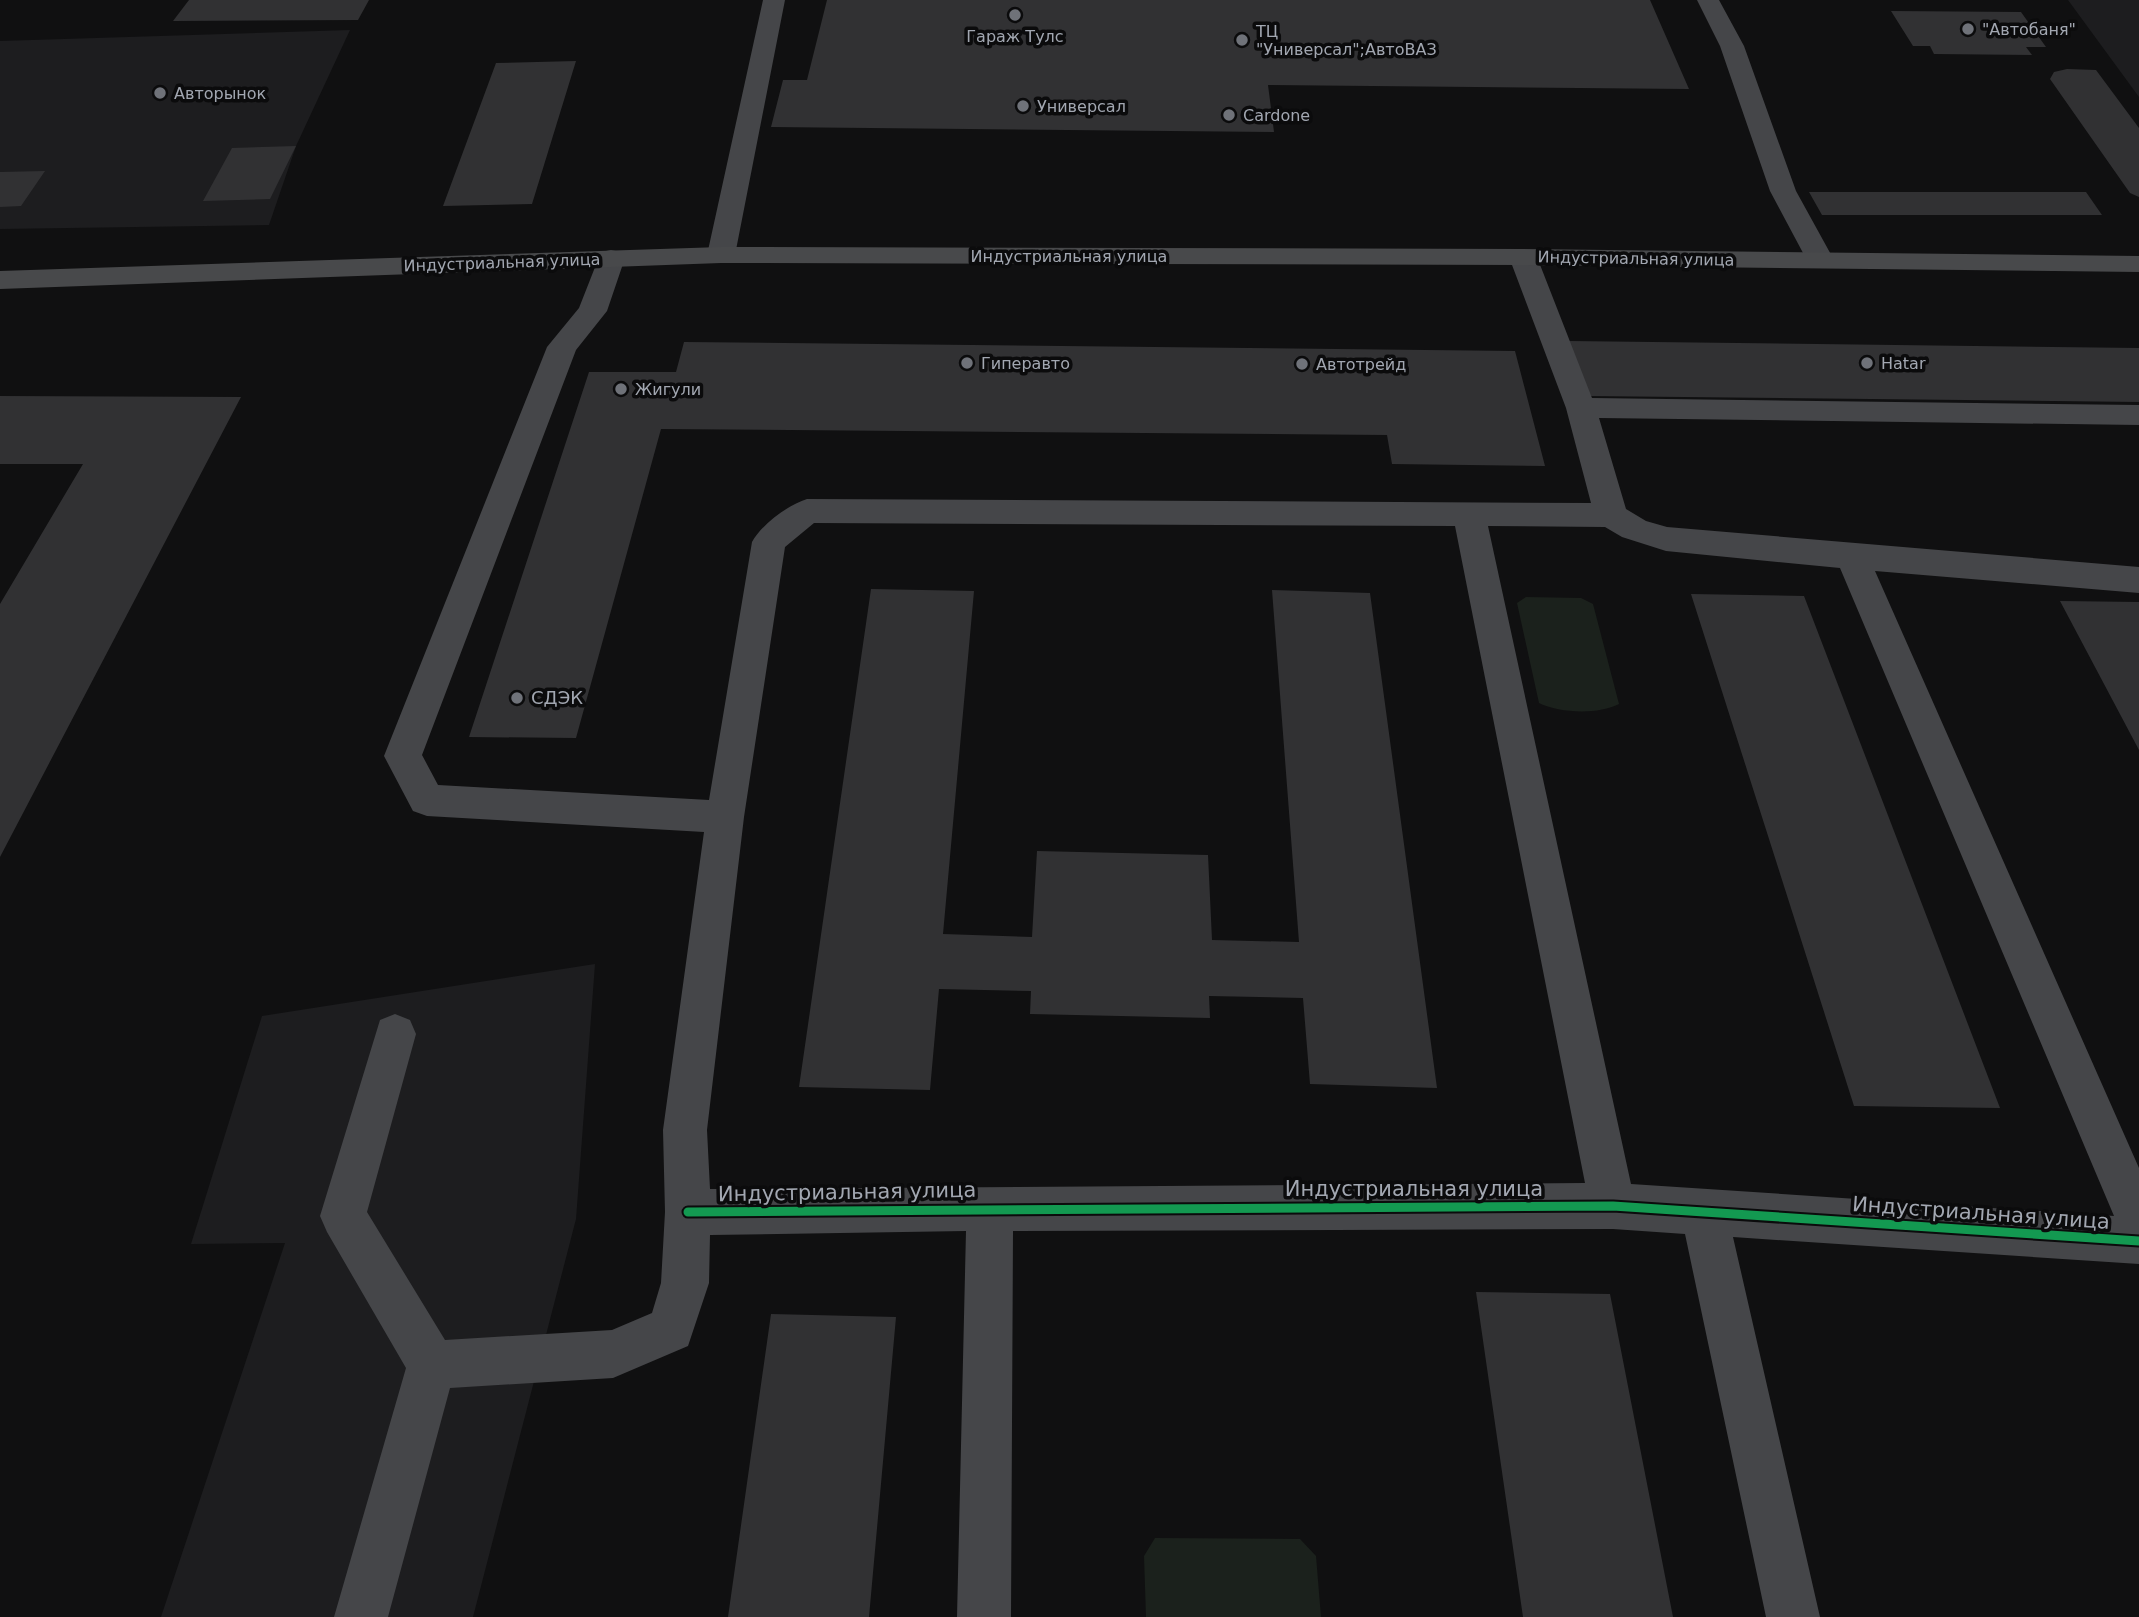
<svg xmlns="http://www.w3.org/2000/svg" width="2139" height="1617" viewBox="0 0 2139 1617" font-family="'DejaVu Sans',sans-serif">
  <rect width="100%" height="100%" fill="#101011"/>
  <path fill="#1d1d1f" d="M2068,0H2139V97Z
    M350,30L296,146L269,225L0,229V41Z
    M595,964L576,1219L473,1617H161L285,1243L191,1244L262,1016Z"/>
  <path fill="#1b211c" d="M1526,597L1581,598L1593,604L1619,704C1598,715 1559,713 1539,703L1517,603Z
    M1155,1538L1300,1539L1316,1556L1321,1617H1146L1144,1556Z"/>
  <path fill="#313133" d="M189,0H369L358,20L173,21Z
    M827,0H1650L1689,89L1268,85L1274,132L771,127L783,80H807Z
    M1891,11L2021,12L2046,47H2026L2032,55L1934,54L1930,46H1913Z
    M576,61L532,204L443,206L496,63Z
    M2067,69L2096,70L2139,128V197L2130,193L2050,79L2054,72Z
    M296,146L270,199L203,201L232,148Z
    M45,171L21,206L0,207V172Z
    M1809,192H2086L2102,215H1822Z
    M1569,341L2139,348V402L1586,396Z
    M684,342L1515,351L1545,466L1392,464L1387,435L661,429L576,738L469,737L589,372H676Z
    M0,396L241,397L0,857V604L83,464H0Z
    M871,589L974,591L943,934L1032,937L1037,851L1208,855L1212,940L1299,942L1272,590L1370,593L1437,1088L1310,1084L1303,998L1209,996L1210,1018L1030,1014L1031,991L939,989L930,1090L799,1087Z
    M1691,594L1804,596L2000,1108L1854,1106Z
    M2060,601L2139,602V750Z
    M1476,1292L1610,1294L1673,1617H1523Z
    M771,1314L896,1317L869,1617H728Z"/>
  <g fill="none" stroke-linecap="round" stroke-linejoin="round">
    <path fill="#454649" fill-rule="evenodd" d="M763,0H785L735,255L731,261L721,263L711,261L707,255Z
      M1697,0H1719L1744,46L1796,191L1834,260L1830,266L1820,268L1810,266L1770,191L1720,46Z
      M1523,249L1533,251L1537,257L1592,398L2139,405V425L1599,418L1626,509L1646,521L1667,527L2139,567V593L1875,571L2139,1168V1264L1733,1237L1820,1617H1766L1685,1234L1613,1229L1013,1231L1011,1617H957L966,1231L710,1235L709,1283L688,1346L613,1378L450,1388L388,1617H334L406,1368L327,1232L320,1216L380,1020L395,1014L410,1020L416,1034L367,1212L445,1340L612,1330L652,1313L661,1283L665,1212L663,1130L704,832L427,816L413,811L384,756L547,347L579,308L601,252L611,250L621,252L625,258L607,311L576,350L422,755L438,785L709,800L752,542C762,524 788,505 807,499L1591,503L1566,408L1509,257L1513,251ZM814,523L1455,526L1585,1183L710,1189L707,1130L744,817L785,547ZM1488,526L1605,527L1622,537L1666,551L1840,568L2114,1216L1631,1184Z"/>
    <path fill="#48494b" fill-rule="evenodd" d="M721,247L1523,249L2139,256V272L1523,265L721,263L0,289V271Z"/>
    <defs>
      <path id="cycleway" d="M688,1212L1613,1206L2139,1241"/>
    </defs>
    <use href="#cycleway" stroke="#0b0b0c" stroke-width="13"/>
    <use href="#cycleway" stroke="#139951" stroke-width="9"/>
  </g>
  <g fill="#6f7279" stroke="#0b0b0c" stroke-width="2.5">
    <circle cx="1015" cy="15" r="7"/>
    <circle cx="1968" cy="29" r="7"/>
    <circle cx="1242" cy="40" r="7"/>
    <circle cx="160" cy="93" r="7"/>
    <circle cx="1023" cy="106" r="7"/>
    <circle cx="1229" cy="115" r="7"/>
    <circle cx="967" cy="363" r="7"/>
    <circle cx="1867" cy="363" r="7"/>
    <circle cx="1302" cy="364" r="7"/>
    <circle cx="621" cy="389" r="7"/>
    <circle cx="517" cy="698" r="7"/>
  </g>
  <g text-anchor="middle" stroke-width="7" stroke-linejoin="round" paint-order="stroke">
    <g font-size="16" fill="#a2a7b1" stroke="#0b0b0c" text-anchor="start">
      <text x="1982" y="35">"Автобаня"</text>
      <text x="1256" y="37">ТЦ<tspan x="1256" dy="18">"Универсал";АвтоВАЗ</tspan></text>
      <text x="1015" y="42" text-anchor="middle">Гараж Тулс</text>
      <text x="174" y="99">Авторынок</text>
      <text x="1037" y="112">Универсал</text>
      <text x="1243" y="121">Cardone</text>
      <text x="981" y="369">Гиперавто</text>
      <text x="1881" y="369">Hatar</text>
      <text x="1316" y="370">Автотрейд</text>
      <text x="635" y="395">Жигули</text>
    </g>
    <g font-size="16" fill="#a2a7b1" stroke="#0b0b0c">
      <text x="1069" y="262">Индустриальная улица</text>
      <text transform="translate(1636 258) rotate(1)" y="6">Индустриальная улица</text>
      <text transform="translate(502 262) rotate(-2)" y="6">Индустриальная улица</text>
    </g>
    <g font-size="18" fill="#a2a7b1" stroke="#0b0b0c" text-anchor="start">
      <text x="531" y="704">СДЭК</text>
    </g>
    <g font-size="21" fill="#a2a7b1" stroke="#0b0b0c">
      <text x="1414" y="1196">Индустриальная улица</text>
      <text transform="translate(847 1192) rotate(-1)" y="7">Индустриальная улица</text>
      <text transform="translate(1981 1213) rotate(4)" y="7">Индустриальная улица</text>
    </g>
  </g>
</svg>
